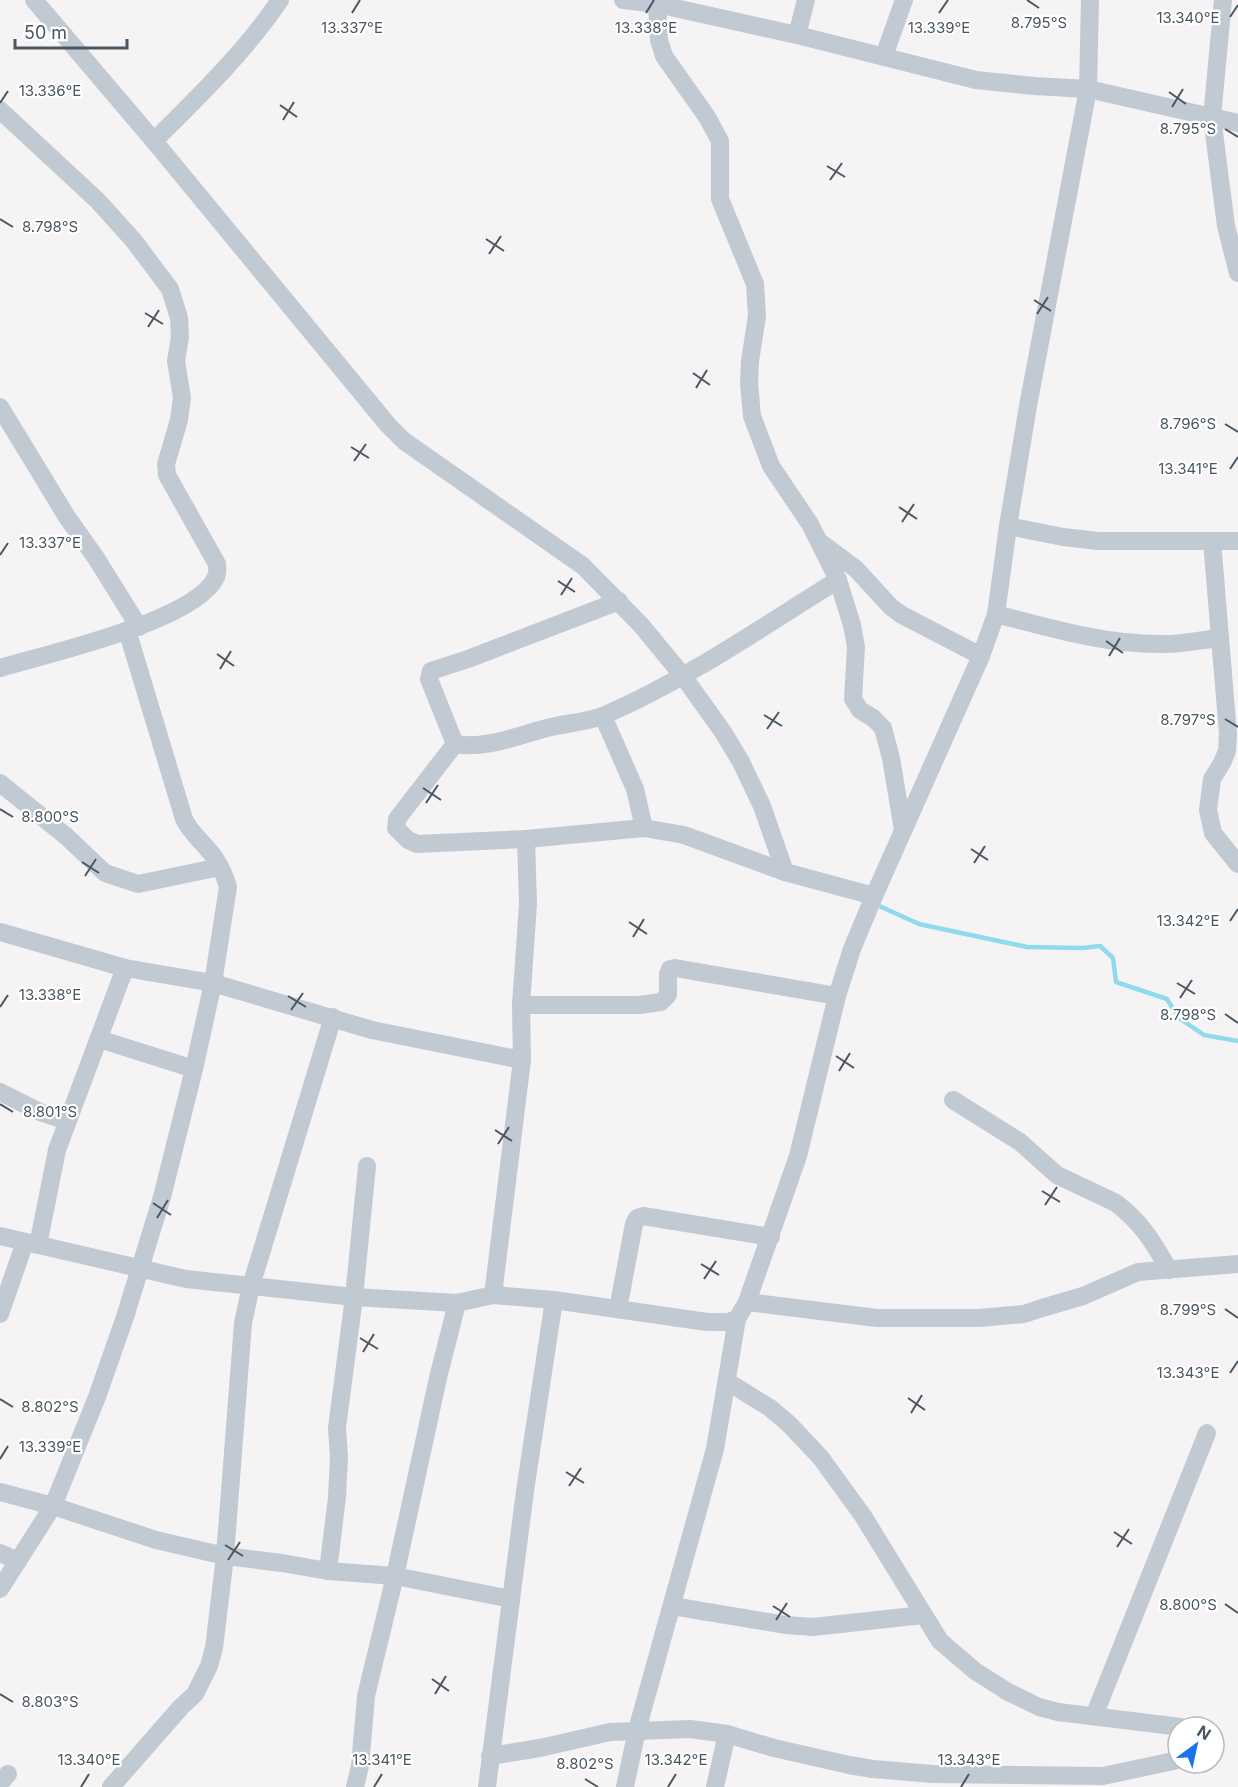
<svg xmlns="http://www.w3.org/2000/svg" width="1238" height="1787" viewBox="0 0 1238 1787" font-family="Inter,sans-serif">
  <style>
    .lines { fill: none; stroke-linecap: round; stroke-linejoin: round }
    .stream { stroke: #90daee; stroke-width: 4.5 }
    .minor { stroke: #c1cad2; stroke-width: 18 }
    .ticks { fill: none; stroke: #4a5661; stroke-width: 2 }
    .ticks-label { font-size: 15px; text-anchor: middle; fill: #4a5661; stroke: #fff; stroke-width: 4.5; stroke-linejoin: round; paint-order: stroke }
  </style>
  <rect width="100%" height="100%" fill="#f5f3f3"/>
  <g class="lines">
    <path class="stream" d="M877,905l42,19 108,23 56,1 17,-2 13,12 3,24 51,17 12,19 25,17 34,6"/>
    <g class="minor">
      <path d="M34,0l120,141 234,284 16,16 179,125 58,59 42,51 40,56 18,30 21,44 23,66"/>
      <path d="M623,0l34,4 140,31 179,45 58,6 54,3 150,34"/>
      <path d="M1223,0l-11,117 14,109 12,47"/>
      <path d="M657,4l2,36 5,16 43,61 13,24v58l35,85 2,32 -7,45 -1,22 3,33 19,50 39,58 28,56 14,45 4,22 -3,52 7,11 13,8 10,10 8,30 12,72"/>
      <path d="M797,35l9,-35"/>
      <path d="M884,56l20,-56"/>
      <path d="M0,110l98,91 36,40 36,48 9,29 1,19 -4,24 6,37 -3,22 -13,44 1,11 50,89c0,4 1,9 -1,13 -20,44 -169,77 -216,91"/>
      <path d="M154,141c44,-44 91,-89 126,-141"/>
      <path d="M0,407l67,110 29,41 43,69"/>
      <path d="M1008,526l55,11 35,4h140"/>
      <path d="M1212,541l16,193 -1,17 -5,12 -10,16 -4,31 5,23 25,31"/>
      <path d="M821,543l35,26 35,38 11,8 79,41"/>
      <path d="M996,614c54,14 108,30 164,30 19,1 40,-4 60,-6"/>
      <path d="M603,716l32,73 9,39"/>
      <path d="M455,744l-58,75 -1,9 12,12 9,4 109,-5 118,-11 40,7 101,37 89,24"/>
      <path d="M455,744c30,5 59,-7 88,-15 20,-6 43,-6 62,-14 83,-36 157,-88 233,-135"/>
      <path d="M455,744l-26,-65 2,-8 37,-12 151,-58"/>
      <path d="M0,783l67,54 38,36 33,11 82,-17"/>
      <path d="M0,932l125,36 88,15 159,47 150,30"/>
      <path d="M521,1005h118l22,-3 7,-7v-21l2,-5 5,-1 162,28"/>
      <path d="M99,1039l95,30"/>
      <path d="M0,1092l40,20 27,9"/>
      <path d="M953,1100l67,42 37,33 59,28c26,20 37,39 53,67"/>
      <path d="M0,1236l186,43 168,18 103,6 36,-8 61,5 153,22h20l10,-3 10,-17 51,-146 39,-160 15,-47 22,-53 107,-240 15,-42 12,-88 20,-120 60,-317 2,-89"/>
      <path d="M38,1245l19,-95 68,-182"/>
      <path d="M493,1295l29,-235 -1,-55 7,-101 -2,-65"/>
      <path d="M747,1302l130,16h102l45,-4 18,-6 41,-12 55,-24 100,-8"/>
      <path d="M618,1309l16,-85 3,-6 6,-2 128,21"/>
      <path d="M0,1314l25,-72"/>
      <path d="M728,1382l42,26 19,16 32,34 42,58 77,125 35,30 33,21 31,15 19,5 123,15"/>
      <path d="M0,1492l53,14 103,34 69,16 57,7 46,8 67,5 116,23"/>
      <path d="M0,1553l18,8"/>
      <path d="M328,1571l9,-74 2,-40 -2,-29 17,-131 13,-131"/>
      <path d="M0,1589l53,-83 44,-109 28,-80 37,-120 32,-128 19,-86 15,-96c-3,-11 -8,-21 -14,-30 -10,-14 -23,-23 -30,-38l-57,-189"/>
      <path d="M672,1606l114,19 27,2 110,-12"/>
      <path d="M1094,1716l113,-283"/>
      <path d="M490,1756l50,-8 70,-16 80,-3 37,5 47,14 75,17 24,4 60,5 170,2 75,-16"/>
      <path d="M0,1783l8,-9"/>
      <path d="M111,1787l70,-80 14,-13 14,-28 5,-18 11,-92 18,-233 8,-37 82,-269"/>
      <path d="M355,1787l5,-21 6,-70 29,-120 43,-198 19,-75"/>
      <path d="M487,1787l38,-296 29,-191"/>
      <path d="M625,1787l12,-57 78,-281 22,-130"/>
      <path d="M715,1787l12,-53"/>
    </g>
  </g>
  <path class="ticks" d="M1027,0l12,8M352,13l8,-13M646,13l8,-13M939,13l9,-13M1230,17l8,-12M1169,92l17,12M0,103l8,-12M280,105l17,12M1172,107l11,-18M283,120l11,-18M1225,129l13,8M827,166l18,11M830,180l12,-17M0,219l13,8M486,239l18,12M489,254l12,-18M1034,300l17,11M145,313l18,11M1037,314l11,-17M148,327l11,-17M693,373l17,12M696,388l11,-18M1225,424l13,8M351,447l18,11M354,461l12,-17M1230,469l8,-12M899,507l18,12M902,522l12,-18M0,555l8,-12M558,581l17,11M561,595l11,-17M1106,641l17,12M217,654l17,12M1109,656l11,-18M220,669l11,-18M764,715l18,11M1225,719l13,8M767,729l12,-17M423,788l18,12M426,803l12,-18M0,809l13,8M971,849l17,11M82,862l17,11M974,863l11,-17M85,876l11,-17M1230,921l8,-12M629,922l18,12M633,937l11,-18M1177,983l18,11M288,996l18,11M1180,998l12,-18M0,1007l8,-12M291,1010l12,-17M1225,1014l13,9M836,1056l18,12M839,1071l11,-18M0,1104l13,8M495,1130l17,11M498,1144l11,-17M1042,1191l18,11M153,1203l18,12M1045,1205l12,-18M157,1218l11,-18M701,1264l18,11M704,1279l12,-18M1225,1309l13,9M360,1338l18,11M363,1352l11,-18M1230,1373l8,-12M908,1398l17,12M0,1399l13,8M911,1413l11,-18M0,1459l8,-13M566,1472l18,11M569,1486l12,-18M1114,1532l18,12M225,1545l18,11M1117,1547l12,-18M228,1560l12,-18M1225,1604l13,9M773,1606l17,11M776,1620l11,-17M432,1679l17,12M0,1694l13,8M435,1694l11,-18M585,1779l13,8M81,1787l8,-13M374,1787l8,-13M668,1787l8,-13M961,1787l8,-13"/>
  <g class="ticks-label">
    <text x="1188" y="23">13.340°E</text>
    <text x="1039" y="28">8.795°S</text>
    <text x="352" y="33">13.337°E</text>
    <text x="646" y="33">13.338°E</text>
    <text x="939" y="33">13.339°E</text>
    <text x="50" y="96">13.336°E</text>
    <text x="1188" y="134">8.795°S</text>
    <text x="50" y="232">8.798°S</text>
    <text x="1188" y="429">8.796°S</text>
    <text x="1188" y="474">13.341°E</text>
    <text x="50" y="548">13.337°E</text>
    <text x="1188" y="725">8.797°S</text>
    <text x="50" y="822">8.800°S</text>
    <text x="1188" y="926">13.342°E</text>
    <text x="50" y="1000">13.338°E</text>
    <text x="1188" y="1020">8.798°S</text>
    <text x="50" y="1117">8.801°S</text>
    <text x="1188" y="1315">8.799°S</text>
    <text x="1188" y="1378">13.343°E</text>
    <text x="50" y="1412">8.802°S</text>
    <text x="50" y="1452">13.339°E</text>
    <text x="1188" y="1610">8.800°S</text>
    <text x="50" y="1707">8.803°S</text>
    <text x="89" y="1765">13.340°E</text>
    <text x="382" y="1765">13.341°E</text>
    <text x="676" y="1765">13.342°E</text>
    <text x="969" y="1765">13.343°E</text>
    <text x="585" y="1769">8.802°S</text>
  </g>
  <g transform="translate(1196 1745) rotate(33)"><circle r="28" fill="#ffffff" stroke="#b7bbc0" stroke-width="1.5"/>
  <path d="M0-4.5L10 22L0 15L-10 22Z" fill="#1a73e8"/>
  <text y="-9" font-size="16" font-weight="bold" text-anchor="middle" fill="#4a5661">N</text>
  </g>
  <path d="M15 39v9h112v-9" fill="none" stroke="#4a5661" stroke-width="3"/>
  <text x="24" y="39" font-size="18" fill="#4a5661" stroke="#ffffff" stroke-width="4.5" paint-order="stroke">50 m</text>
</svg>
